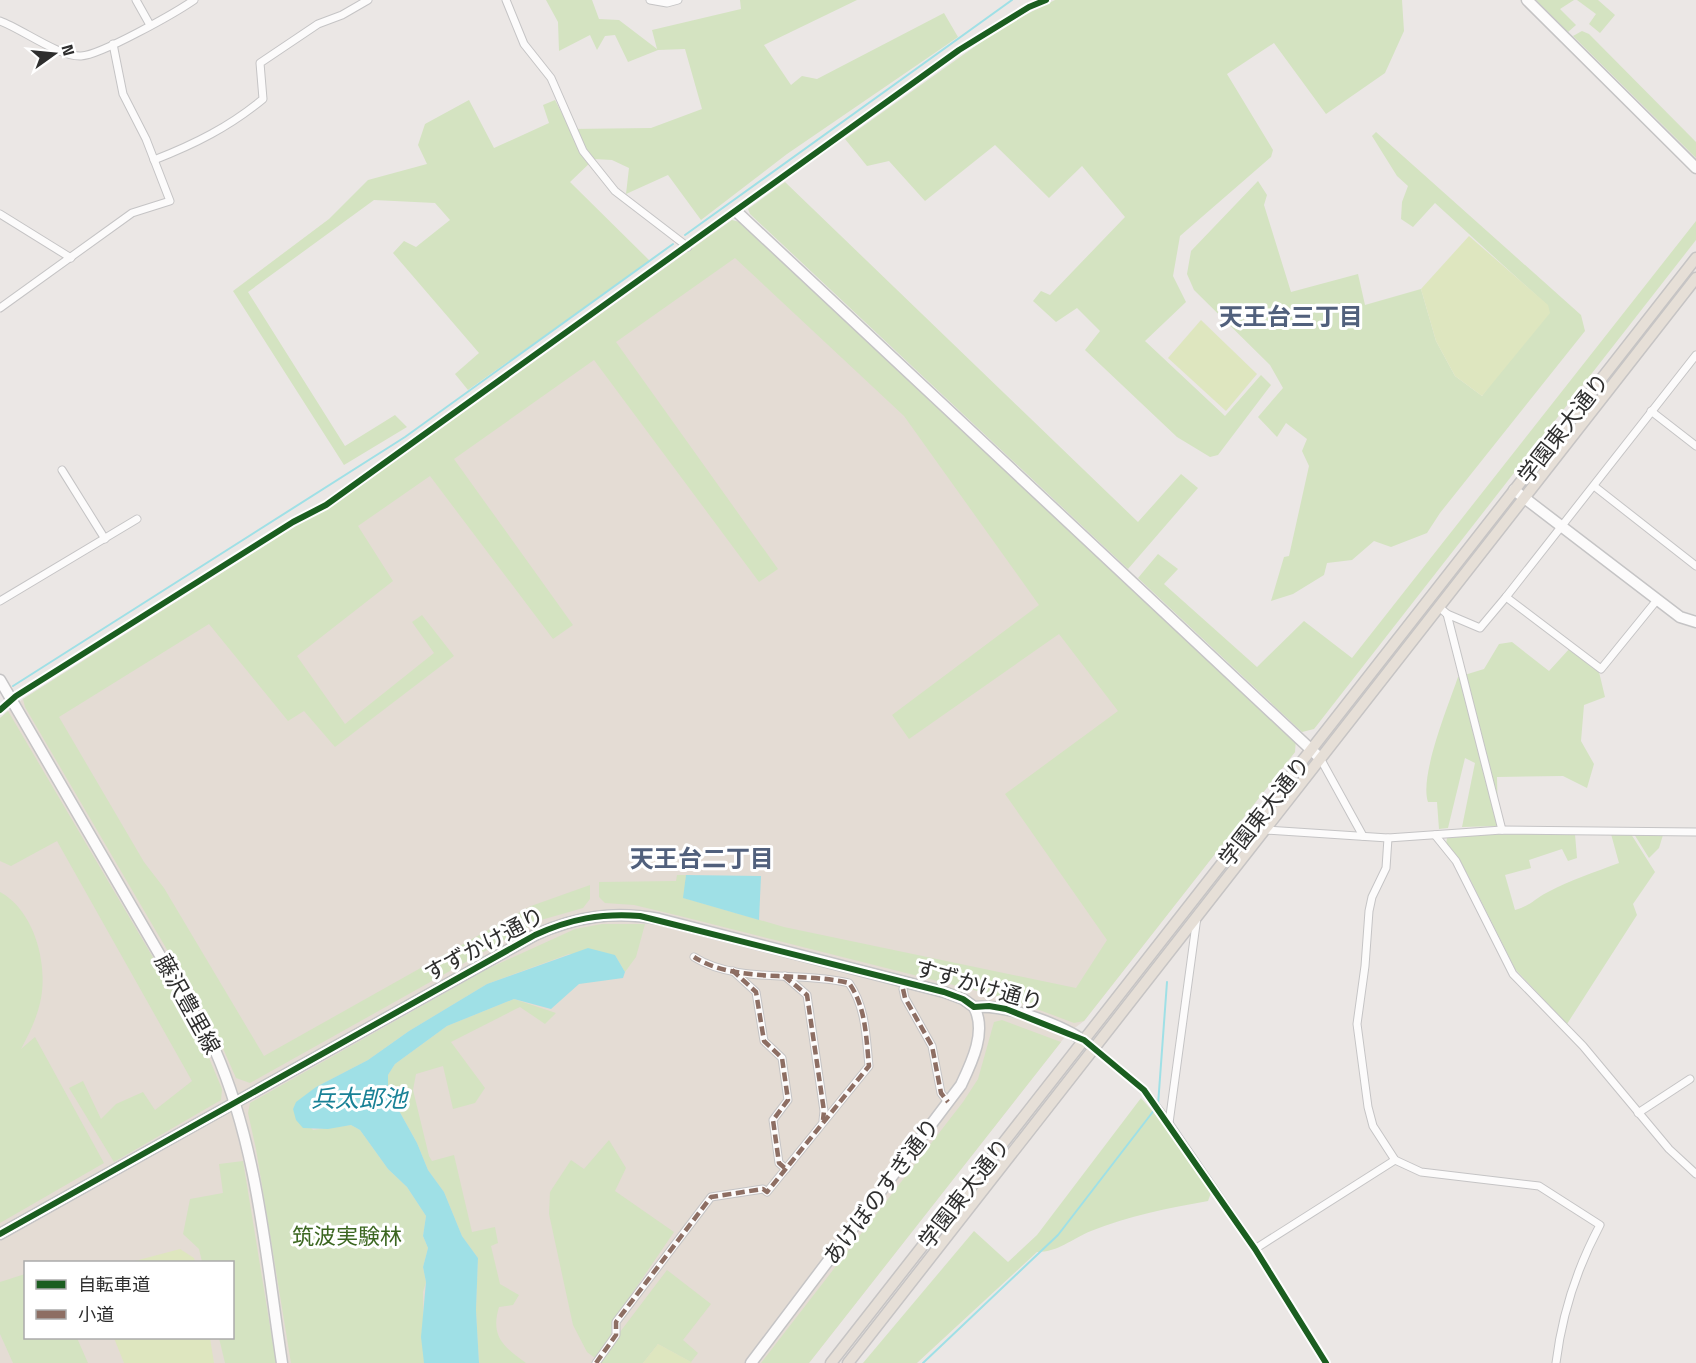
<svg xmlns="http://www.w3.org/2000/svg" width="1696" height="1363" viewBox="0 0 1696 1363" font-family="'Titillium Web','Noto Sans JP',sans-serif">
  <style>
    .education { fill: #e4dcd4; fill-rule: evenodd }
    .green { fill: #d4e3c1 }
    .pitch { fill: #dee6bf }
    .water { fill: #9fe0e6 }
    .lines { fill: none; stroke-linecap: round; stroke-linejoin: round }
    .stream { stroke: #9fe0e6; stroke-width: 2 }
    .street-casing { stroke: #c5c4c5; stroke-width: 9 }
    .secondary-casing { stroke: #c5c4c5; stroke-width: 13 }
    .primary-casing { stroke: #c6c4c4; stroke-width: 13 }
    .street { stroke: #fcfbfb; stroke-width: 7 }
    .secondary { stroke: #fcfbfb; stroke-width: 10 }
    .primary { stroke: #e6dfd7; stroke-width: 10 }
    .quiet { stroke: #8d6e63; stroke-width: 4.5; stroke-dasharray: 9 4.5; stroke-linecap: butt }
    .cycleway-casing { stroke: #fff; stroke-width: 10 }
    .cycleway { stroke: #1b5e20; stroke-width: 6 }
    .labels { text-anchor: middle; dominant-baseline: central; stroke-width: 6; stroke-linejoin: round; paint-order: stroke }
    .street-label { font-size: 22px; fill: #2e2e2e; stroke: #fff }
    .park-label { font-size: 22px; fill: #3c6721; stroke: #fff }
    .neighbourhood-label { font-size: 24px; font-weight: bold; fill: #51607c; stroke: #fff }
    .water-label { font-size: 24px; font-style: italic; fill: #198196; stroke: #fff }
  </style>
  <rect width="100%" height="100%" fill="#ebe7e5"/>
  <path class="education" d="M732,220l563,532 -211,269 -16,12 -259,330h-809v-645l23,-19 273,-173 37,-20zM26,1262h206v76h-206z"/>
  <g class="green">
    <path d="M546,0h46l7,19 20,1 38,29 -5,-19 89,-21 -1,-9h117l-93,45 27,40 11,-9 15,3 127,-66 14,24 -171,117 -86,66 -33,-45 -42,19 3,-26 -17,-8 -18,-1 -24,23 80,79 -182,129 -13,-16 24,-21 -86,-100 11,-12 12,6 34,-27 -15,-17 -61,-3 -126,92 97,154 50,-31 12,12 -63,38 -111,-174 96,-72 39,-39 59,-16 -9,-19 7,-21 44,-24 25,48 55,-25 -6,-18 12,-5 15,29 81,-1 51,-19 -17,-60 -27,1 -30,12 -13,-27 -10,1 -8,14 -7,-15 -31,16 -1,-29z"/>
    <path d="M1055,0h347l2,31 -19,42 -59,41 -52,-71 -47,31 46,76 -2,7 -91,79 -7,40 13,26 -41,39 80,75 36,-41 10,10 -53,70 -8,2 -33,-20 -92,-87 15,-19 -23,-23 -21,14 -23,-21 8,-10 9,4 75,-78 -43,-51 -33,32 -54,-53 -70,56 -36,-40 -22,5 -22,-27 160,-114z"/>
    <path d="M1536,0h38l-14,9 16,16 -8,7z"/>
    <path d="M1577,0h21l17,15 -15,18 -11,-9 7,-10z"/>
    <path d="M1582,31l7,3 107,108v16l-123,-122z"/>
    <path d="M1376,132l205,183 4,16 -145,182 -13,20 -36,14 -17,-6 -22,19 -25,3 -3,12 -31,19 -22,7 13,-44 5,-1 20,-90 -7,-15 5,-12 -21,-16 -9,14 -19,-20 25,-29 -13,-23 -76,-75 -7,-16 4,-23 67,-70 9,14 -3,10 27,87 67,-18 7,31 56,-16 15,52 19,35 27,20 66,-90 -113,-103 -22,24 -12,-8 1,-17 6,-16 -11,-10 -25,-40z"/>
    <path d="M785,182l353,340 43,-48 17,14 -70,81 -378,-355 -2,-5z"/>
    <path d="M732,220l12,3 552,516 -1,13 -211,269 -10,2 -61,-23 -333,-84 -46,-11 -29,-2 -6,-6v-15l77,-1 1,-6h9l-2,23 100,29 292,61 31,-48 -102,-146 113,-83 -59,-77 -150,105 -17,-24 147,-110 -135,-189 -169,-158 -119,84 162,227 -19,13 -165,-222 -140,99 119,166 -20,14 -123,-163 -72,50 35,55 -96,75 48,68 89,-71 -22,-31 10,-7 32,41 -119,91 -31,-36 -16,10 -79,-97 -150,93 85,145 20,26 100,168 267,-150 59,-21v14l-7,9 -42,12 -291,163 -14,-5 -18,-41 -193,-330 -2,-8 273,-173 37,-20z"/>
    <path d="M1696,221v19l-382,489 -12,3 -164,-154 20,-24 20,15 -14,15 93,83 47,-46 48,37z"/>
    <path d="M1512,642l37,29 22,-24 28,25 6,25 -21,8 -3,36 13,23 -7,24 -24,-12 -66,1 1,49 -36,1 13,-64 -10,-5 -17,70 -9,1 -2,-27h-9c-9,-26 21,-98 30,-125l26,-8 15,-25z"/>
    <path d="M8,711l193,328 21,50 -1,11 -107,62 -45,-74 14,-7 18,38 15,-15 27,-12 12,18 37,-29 -135,-240 -46,25 -11,-5v-143z"/>
    <path d="M1505,833l70,1 2,24 -9,3 -6,-12 -33,11 2,8 -26,7 10,35c17,-5 19,-11 33,-18 22,-12 47,-20 71,-29l-8,-29h20l24,38 -22,32 4,11 -70,109 -52,-55 -47,-94 -11,-19 -11,-12 1,-6z"/>
    <path d="M1634,834l29,1 -4,13 -10,10z"/>
    <path d="M0,892c35,19 49,74 40,111 -4,17 -11,31 -19,46l14,-12 69,126 -104,60z"/>
    <path d="M602,924h43l-9,33 -11,15 -10,-17 -46,-1 -82,30 -78,47 -41,29 -52,27 -20,16 -3,6 20,21 38,-5 9,5 28,39 19,18 19,29 -3,20 5,12 -5,19 3,15 -3,10 1,71h-133l-35,-214 -8,-36 2,-10 237,-134 88,-40z"/>
    <path d="M514,999l42,14 -11,11 -25,-17 -69,35 34,46 -10,15 -22,6 -10,-43 -27,8 -3,16 16,66 3,5 22,-6 18,77 23,-5 3,16 -7,3 9,38 19,11 -6,10 -14,2c-9,30 5,40 27,56h-47l-3,-53 2,-52 -16,-22 -18,-44 -16,-22 -11,-27 -20,-36 -9,-18v-14l7,-11 52,-38z"/>
    <path d="M1002,1020l59,22 -252,321h-48l202,-261 15,-23 16,-57z"/>
    <path d="M1141,1098l28,32 42,63 -3,8c-39,7 -80,15 -117,30 -20,8 -32,21 -54,21l-120,111h-54l111,-132 34,31 29,-27z"/>
    <path d="M609,1140l17,28 -11,23 59,41 -62,91 -1,12 -16,23 -8,-6 -14,-27 -24,-111 1,-22 21,-32 13,9z"/>
    <path d="M243,1161l33,202h-51l-6,-25h13v-76h-30l-3,-13 -16,-15 7,-35 33,-6 -4,-29z"/>
    <path d="M667,1270l44,34 -28,36 15,13 -7,9 -33,-18 -15,19h-43l-2,-2z"/>
    <path d="M25,1274l1,64h51l11,25h-75l-13,-29v-52z"/>
  </g>
  <g class="pitch">
    <path d="M1469,236l79,69 2,8 -68,83 -27,-20 -19,-35 -15,-52z"/>
    <path d="M1201,320l56,54 -31,37 -58,-53z"/>
    <path d="M180,1249l14,9 1,4h-64z"/>
    <path d="M114,1338h96l4,25h-90z"/>
    <path d="M658,1344l33,18 1,1h-49z"/>
  </g>
  <g class="water">
    <path d="M686,875l75,1 -2,44 -76,-22z"/>
    <path d="M588,948l27,7 10,17 -2,6 -44,6 -28,25 -37,-10 -67,27 -52,38 -7,11v14l9,18 20,36 11,27 16,22 18,44 16,22 -2,52 3,53h-55l-3,-26 5,-55 -3,-15 5,-19 -5,-12 3,-20 -19,-29 -19,-18 -28,-39 -9,-5 -23,4 -25,-1 -7,-8 -3,-11 3,-7 20,-15 52,-27 41,-29 78,-47z"/>
  </g>
  <g class="lines">
    <g class="stream">
      <path d="M685,235l327,-235"/>
      <path d="M13,686l392,-249 268,-193"/>
      <path d="M1158,1105l9,-123"/>
      <path d="M923,1363l135,-128 97,-126"/>
    </g>
    <defs>
      <g id="street">
        <path d="M136,0l14,25"/>
        <path d="M506,0l18,44 27,34 32,73 32,40 73,56"/>
        <path d="M650,0l17,3 11,-3"/>
        <path d="M0,21c22,8 59,36 81,35 20,-1 94,-43 113,-56"/>
        <path d="M154,160c41,-16 75,-33 109,-61l-3,-36 58,-39 24,-9 26,-15"/>
        <path d="M0,214l71,44"/>
        <path d="M0,308l132,-95 38,-12 -24,-62 -23,-45 -10,-50"/>
        <path d="M1651,411l45,35"/>
        <path d="M62,470l43,69"/>
        <path d="M1594,486l102,80"/>
        <path d="M1657,600l-56,69 -95,-72 190,-242"/>
        <path d="M0,601l137,-82"/>
        <path d="M1439,607l8,7 55,216"/>
        <path d="M1447,614l33,14 26,-31"/>
        <path d="M0,710l16,-14 277,-174 33,-17 633,-455 70,-43 17,-7"/>
        <path d="M1320,758l43,78"/>
        <path d="M1266,830l122,8 114,-8 194,2"/>
        <path d="M1435,835l21,26 57,113 70,72 86,103 27,25"/>
        <path d="M1388,838l-2,30 -14,29 -3,14 -4,55 -8,58 11,83 5,19 22,34 26,12 118,14 61,39c-23,43 -38,89 -44,138"/>
        <path d="M733,971l23,21 8,49 18,17 6,42 -15,20 6,43 7,6"/>
        <path d="M785,976l22,19 17,116 -1,9"/>
        <path d="M903,989l2,9 27,48 9,47 7,9"/>
        <path d="M1094,1048l50,42 25,33 86,126 71,114"/>
        <path d="M1638,1113l52,-34"/>
        <path d="M1169,1123l28,-206"/>
        <path d="M1255,1249l140,-89"/>
        <path d="M596,1363l20,-28v-13l95,-125 52,-8 4,3 102,-126c-3,-29 -3,-59 -20,-83 -47,-12 -113,1 -155,-26"/>
      </g>
      <g id="secondary">
        <path d="M1527,0l169,168"/>
        <path d="M737,212l583,546"/>
        <path d="M1514,490l166,127 16,5"/>
        <path d="M0,680l215,370c43,98 51,208 67,313"/>
        <path d="M0,1234l535,-299c42,-19 79,-24 124,-16l285,73 19,7 11,8c35,-3 93,19 120,41"/>
        <path d="M751,1363l210,-278c11,-23 26,-54 13,-78"/>
      </g>
      <g id="primary">
        <path d="M831,1363l865,-1105"/>
        <path d="M848,1363l848,-1085"/>
      </g>
    </defs>
    <use href="#street" class="street-casing"/>
    <use href="#secondary" class="secondary-casing"/>
    <use href="#primary" class="primary-casing"/>
    <use href="#street" class="street"/>
    <use href="#secondary" class="secondary"/>
    <use href="#primary" class="primary"/>
    <g class="quiet">
      <path d="M732,970l24,22 8,49 18,17 6,42 -15,20 6,43 7,6"/>
      <path d="M784,976l23,19 17,116 -1,9"/>
      <path d="M903,989l2,9 27,48 9,47 7,9"/>
      <path d="M596,1363l20,-28v-13l95,-125 52,-8 4,3 102,-126c-3,-29 -3,-59 -20,-83 -47,-12 -113,1 -155,-26"/>
    </g>
    <defs>
      <g id="cycleway">
        <path d="M0,710l16,-14 277,-174 33,-17 633,-455 70,-43 17,-7"/>
        <path d="M0,1234l535,-299c35,-16 66,-22 105,-19l304,76 19,7 11,8 15,-1 17,3 78,31 60,50 111,159 71,114"/>
      </g>
    </defs>
    <use href="#cycleway" class="cycleway-casing"/>
    <use href="#cycleway" class="cycleway"/>
  </g>
  <g class="labels">
    <g class="street-label">
      <text transform="translate(1563 428) rotate(-52)">学園東大通り</text>
      <text transform="translate(1264 811) rotate(-52)">学園東大通り</text>
      <text transform="translate(484 944) rotate(-28)">すずかけ通り</text>
      <text transform="translate(979 985) rotate(16)">すずかけ通り</text>
      <text transform="translate(188 1004) rotate(61)">藤沢豊里線</text>
      <text transform="translate(881 1191) rotate(-53)">あけぼのすぎ通り</text>
      <text transform="translate(964 1193) rotate(-52)">学園東大通り</text>
    </g>
    <g class="park-label">
      <text x="347" y="1236">筑波実験林</text>
    </g>
    <g class="neighbourhood-label">
      <text x="1291" y="316">天王台三丁目</text>
      <text x="702" y="858">天王台二丁目</text>
    </g>
    <g class="water-label">
      <text x="359" y="1098">兵太郎池</text>
    </g>
  </g>
  <rect x="24" y="1261" width="210" height="78" fill="#ffffff" stroke="#ababab" stroke-width="1.5"/>
  <rect x="36" y="1280" width="30" height="9" fill="#1b5e20" stroke="#ababab" stroke-width="1.5"/>
  <text x="78" y="1291" font-size="18" fill="#2e2e2e">自転車道</text>
  <rect x="36" y="1310" width="30" height="9" fill="#8d6e63" stroke="#ababab" stroke-width="1.5"/>
  <text x="78" y="1321" font-size="18" fill="#2e2e2e">小道</text>
  <g transform="translate(54 54) rotate(75)" stroke="#ffffff" stroke-width="4.5" paint-order="stroke">
  <path d="M0-4.5L10 22L0 15L-10 22Z" fill="#2e2e2e"/>
  <text y="-9" font-size="16" font-weight="bold" text-anchor="middle" fill="#2e2e2e">N</text>
  </g>
</svg>
